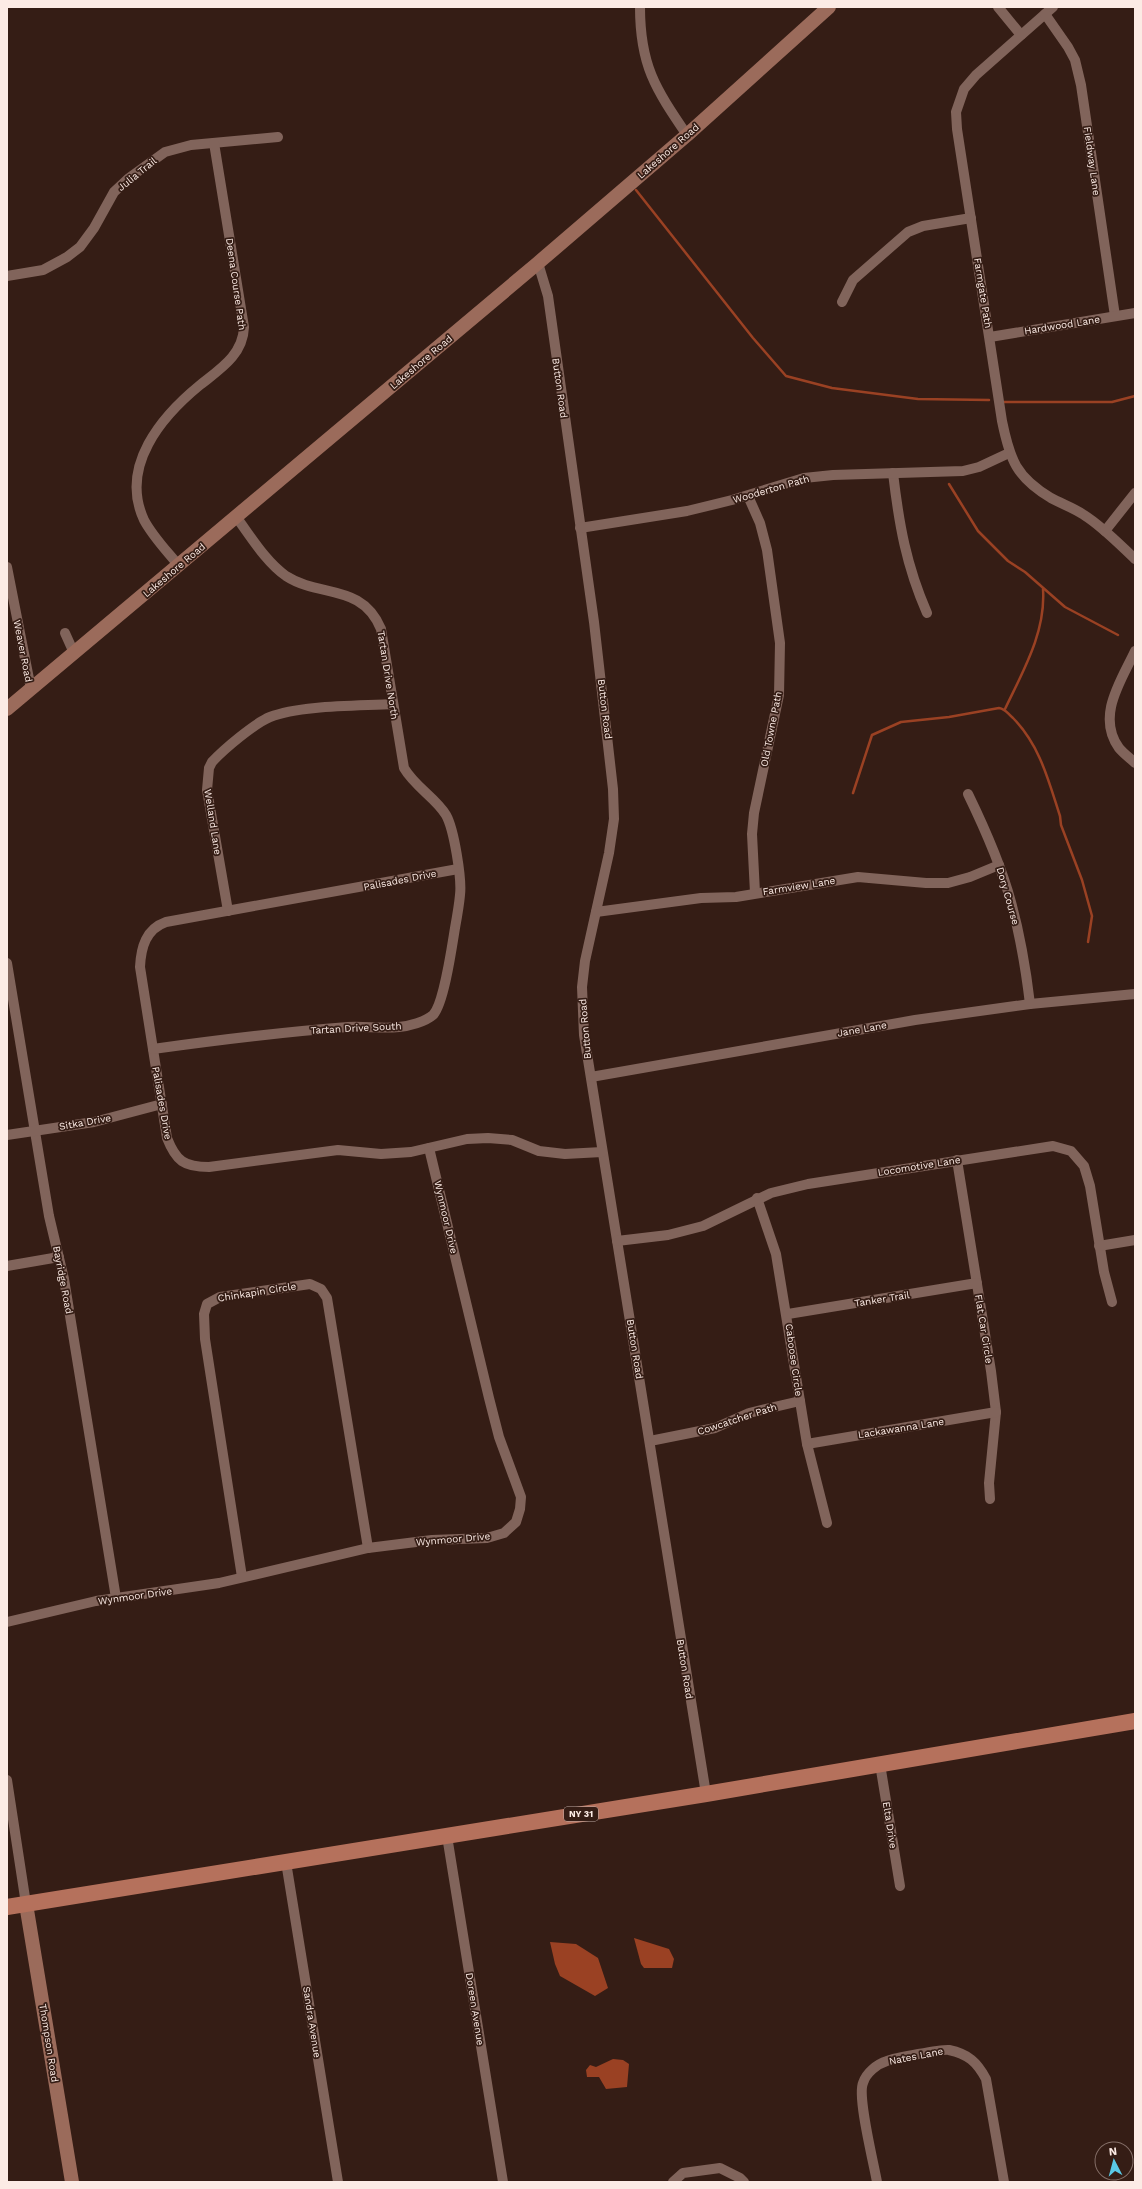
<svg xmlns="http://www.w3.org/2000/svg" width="1142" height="2189" viewBox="0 0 1142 2189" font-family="'Work Sans',sans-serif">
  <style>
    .water { fill: #9a4123 }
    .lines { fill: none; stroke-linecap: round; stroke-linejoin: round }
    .stream { stroke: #9a4123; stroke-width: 2.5 }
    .street { stroke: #81645b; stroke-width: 10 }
    .secondary { stroke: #9b6b5b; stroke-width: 14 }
    .primary { stroke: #b5715c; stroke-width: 16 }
    .labels { text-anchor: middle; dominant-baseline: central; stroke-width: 3.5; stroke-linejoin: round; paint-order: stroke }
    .shield { fill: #351d15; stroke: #c0ada7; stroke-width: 1 }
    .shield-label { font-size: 9px; font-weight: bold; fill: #fcebe5 }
    .street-label { font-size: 10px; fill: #fcebe5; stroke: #351d15 }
  </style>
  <rect width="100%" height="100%" fill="#351d15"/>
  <g class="water">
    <path d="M634,1938l35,11 5,10 -2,9h-28l-3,-4z"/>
    <path d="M550,1942l26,2 22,14 10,30 -13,8 -35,-20 -5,-12z"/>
    <path d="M613,2059l10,1 6,4 -2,23 -21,2 -7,-12h-12l-1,-7 4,-5 6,2z"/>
  </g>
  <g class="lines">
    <g class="stream">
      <path d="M636,190l117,148 33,38 46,12 86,11 71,1"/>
      <path d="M1004,402h108l23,-6"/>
      <path d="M949,484l29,47 30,30 17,11 40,35 53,28"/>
      <path d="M1005,709c18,-38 41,-77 38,-120"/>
      <path d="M853,793l19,-58 29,-13 48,-5 50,-9c7,1 8,5 14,10 27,28 35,61 47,98l1,9 21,55 10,36 -4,26"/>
    </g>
    <g class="street">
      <path d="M640,7c0,58 15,81 47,128"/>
      <path d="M998,7l23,28"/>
      <path d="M1053,7l-77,68 -12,14 -8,23 1,17 45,292c8,39 14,56 49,77 11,6 23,10 33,17 19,12 35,29 51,44"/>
      <path d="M1045,14l23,33 7,13 6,25 34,231"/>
      <path d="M538,263l10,33 46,326 19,167 1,30 -5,34 -24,108 -3,26 2,48 122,759"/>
      <path d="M7,276l36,-6 24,-13 13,-10 14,-19 20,-36 15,-14 36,-26 26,-7 87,-8"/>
      <path d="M842,302l11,-22 55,-48 15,-6 48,-8"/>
      <path d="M990,337l145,-24"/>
      <path d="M893,473c6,51 13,92 34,140"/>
      <path d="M748,496l12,27 7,27 13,93 -1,52 -25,118 -2,21 3,59"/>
      <path d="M580,528l107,-17 45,-11 72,-22 29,-3 130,-4 16,-4 30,-14"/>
      <path d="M1105,531l30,-38"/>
      <path d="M179,566c-12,-15 -26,-29 -35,-46 -25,-54 18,-104 56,-135 20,-16 43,-30 44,-58l-30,-184"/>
      <path d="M7,567l24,122"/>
      <path d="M65,633l9,20"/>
      <path d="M1135,651c-14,30 -39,65 -16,97 5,6 11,10 16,15"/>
      <path d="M968,794c17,35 33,71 43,108 9,33 15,68 19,102"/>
      <path d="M458,869l-292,53c-20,7 -25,25 -26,45l27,171c9,23 17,29 42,29l129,-17 43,4 30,-2 56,-13 21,-1 24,2 27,11 26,3 37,-2"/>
      <path d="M228,911l-21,-121 2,-22 3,-6c12,-13 43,-39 58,-45 30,-12 89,-11 123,-13"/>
      <path d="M596,912l105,-14 35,-1 122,-20 68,6h22l22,-6 29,-12"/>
      <path d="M7,963l42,253 15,63 52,319"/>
      <path d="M153,1049c65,-9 129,-17 195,-22 17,-1 34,2 51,0 10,-1 26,-5 34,-12 11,-11 19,-69 22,-87 2,-11 4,-22 5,-33 2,-16 -6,-66 -14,-80 -10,-17 -31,-28 -42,-47l-23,-139c-19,-46 -61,-31 -95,-53 -20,-14 -35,-39 -49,-58"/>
      <path d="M591,1077l324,-57 115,-16 105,-10"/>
      <path d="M7,1135l87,-13 68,-18"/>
      <path d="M957,1160l34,211 5,41 -7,71 1,16"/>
      <path d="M757,1198l19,56 31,190 20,79"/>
      <path d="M617,1241l51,-6 35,-9 68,-33 37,-9 245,-38 18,5 13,15 6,20 14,86 8,30"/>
      <path d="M1099,1246l36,-6"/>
      <path d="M7,1266l52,-9"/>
      <path d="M788,1314l189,-31"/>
      <path d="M650,1441l65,-13 34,-15 51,-12"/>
      <path d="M807,1444l189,-32"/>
      <path d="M242,1577l-37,-238 -1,-25 3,-10 13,-7 90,-13 11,5 6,9 41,250"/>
      <path d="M7,1622l89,-21 123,-18 149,-35 64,-8 55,-2 17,-5 12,-11 4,-13 1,-12 -22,-60 -10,-39 -60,-250"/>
      <path d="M880,1764l20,122"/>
      <path d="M7,1780l19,124"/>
      <path d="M447,1836l56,346"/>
      <path d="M286,1862l52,320"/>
      <path d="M673,2182l10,-9 37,-5 20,10 4,4"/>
      <path d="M877,2182c-3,-18 -20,-85 -14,-99 3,-10 14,-19 24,-22 7,-3 56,-12 62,-11 19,4 28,12 37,29l18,103"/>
    </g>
    <g class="secondary">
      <path d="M7,709l531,-446 149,-128 142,-128"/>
      <path d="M26,1904l46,278"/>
    </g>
    <path class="primary" d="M7,1907l699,-113 429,-73"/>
  </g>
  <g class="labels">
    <rect class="shield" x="564" y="1807" width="34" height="14" rx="3"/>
    <g class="shield-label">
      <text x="581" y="1814">NY 31</text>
    </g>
    <g class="street-label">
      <text transform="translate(668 151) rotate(-41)">Lakeshore Road</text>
      <text transform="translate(1092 161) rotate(82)">Fieldway Lane</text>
      <text transform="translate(137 174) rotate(-39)">Julia Trail</text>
      <text transform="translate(236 284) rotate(82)">Deena Course Path</text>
      <text transform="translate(983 293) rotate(81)">Farmgate Path</text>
      <text transform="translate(1062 325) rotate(-9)">Hardwood Lane</text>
      <text transform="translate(421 362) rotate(-40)">Lakeshore Road</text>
      <text transform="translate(560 388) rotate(82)">Button Road</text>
      <text transform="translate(771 489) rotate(-16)">Wooderton Path</text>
      <text transform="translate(174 570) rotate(-40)">Lakeshore Road</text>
      <text transform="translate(23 651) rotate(79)">Weaver Road</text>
      <text transform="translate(388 675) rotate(81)">Tartan Drive North</text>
      <text transform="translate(605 709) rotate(83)">Button Road</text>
      <text transform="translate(771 729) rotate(-79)">Old Towne Path</text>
      <text transform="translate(213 822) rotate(81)">Welland Lane</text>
      <text transform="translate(400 880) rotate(-11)">Palisades Drive</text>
      <text transform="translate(799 886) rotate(-9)">Farmview Lane</text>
      <text transform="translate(1008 896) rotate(74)">Dory Course</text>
      <text transform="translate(356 1028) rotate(-3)">Tartan Drive South</text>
      <text transform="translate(585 1029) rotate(-95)">Button Road</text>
      <text transform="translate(862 1029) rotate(-10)">Jane Lane</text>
      <text transform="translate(162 1103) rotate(80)">Palisades Drive</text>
      <text transform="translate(85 1122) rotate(-10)">Sitka Drive</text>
      <text transform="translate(919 1166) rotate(-9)">Locomotive Lane</text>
      <text transform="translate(446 1217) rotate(77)">Wynmoor Drive</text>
      <text transform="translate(63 1280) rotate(79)">Bayridge Road</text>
      <text transform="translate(257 1292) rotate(-9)">Chinkapin Circle</text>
      <text transform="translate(882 1299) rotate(-9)">Tanker Trail</text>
      <text transform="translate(984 1329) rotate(81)">Flat Car Circle</text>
      <text transform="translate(635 1349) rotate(81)">Button Road</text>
      <text transform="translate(794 1360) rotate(82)">Caboose Circle</text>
      <text transform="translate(737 1419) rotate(-18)">Cowcatcher Path</text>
      <text transform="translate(901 1428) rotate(-9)">Lackawanna Lane</text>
      <text transform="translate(453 1539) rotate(-5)">Wynmoor Drive</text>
      <text transform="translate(135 1596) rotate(-8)">Wynmoor Drive</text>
      <text transform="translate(685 1669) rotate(81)">Button Road</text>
      <text transform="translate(890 1825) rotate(81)">Elta Drive</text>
      <text transform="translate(475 2009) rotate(81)">Doreen Avenue</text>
      <text transform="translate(312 2022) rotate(81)">Sandra Avenue</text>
      <text transform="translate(49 2043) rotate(81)">Thompson Road</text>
      <text transform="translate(916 2056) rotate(-11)">Nates Lane</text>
    </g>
  </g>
  <rect width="1142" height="2189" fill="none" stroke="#fcebe5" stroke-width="16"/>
  <g transform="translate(1114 2161) rotate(354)"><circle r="19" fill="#351d15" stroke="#856f68"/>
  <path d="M0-3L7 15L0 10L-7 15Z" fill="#5ac8e6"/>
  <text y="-6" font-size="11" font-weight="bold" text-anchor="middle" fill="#fcebe5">N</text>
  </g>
</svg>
